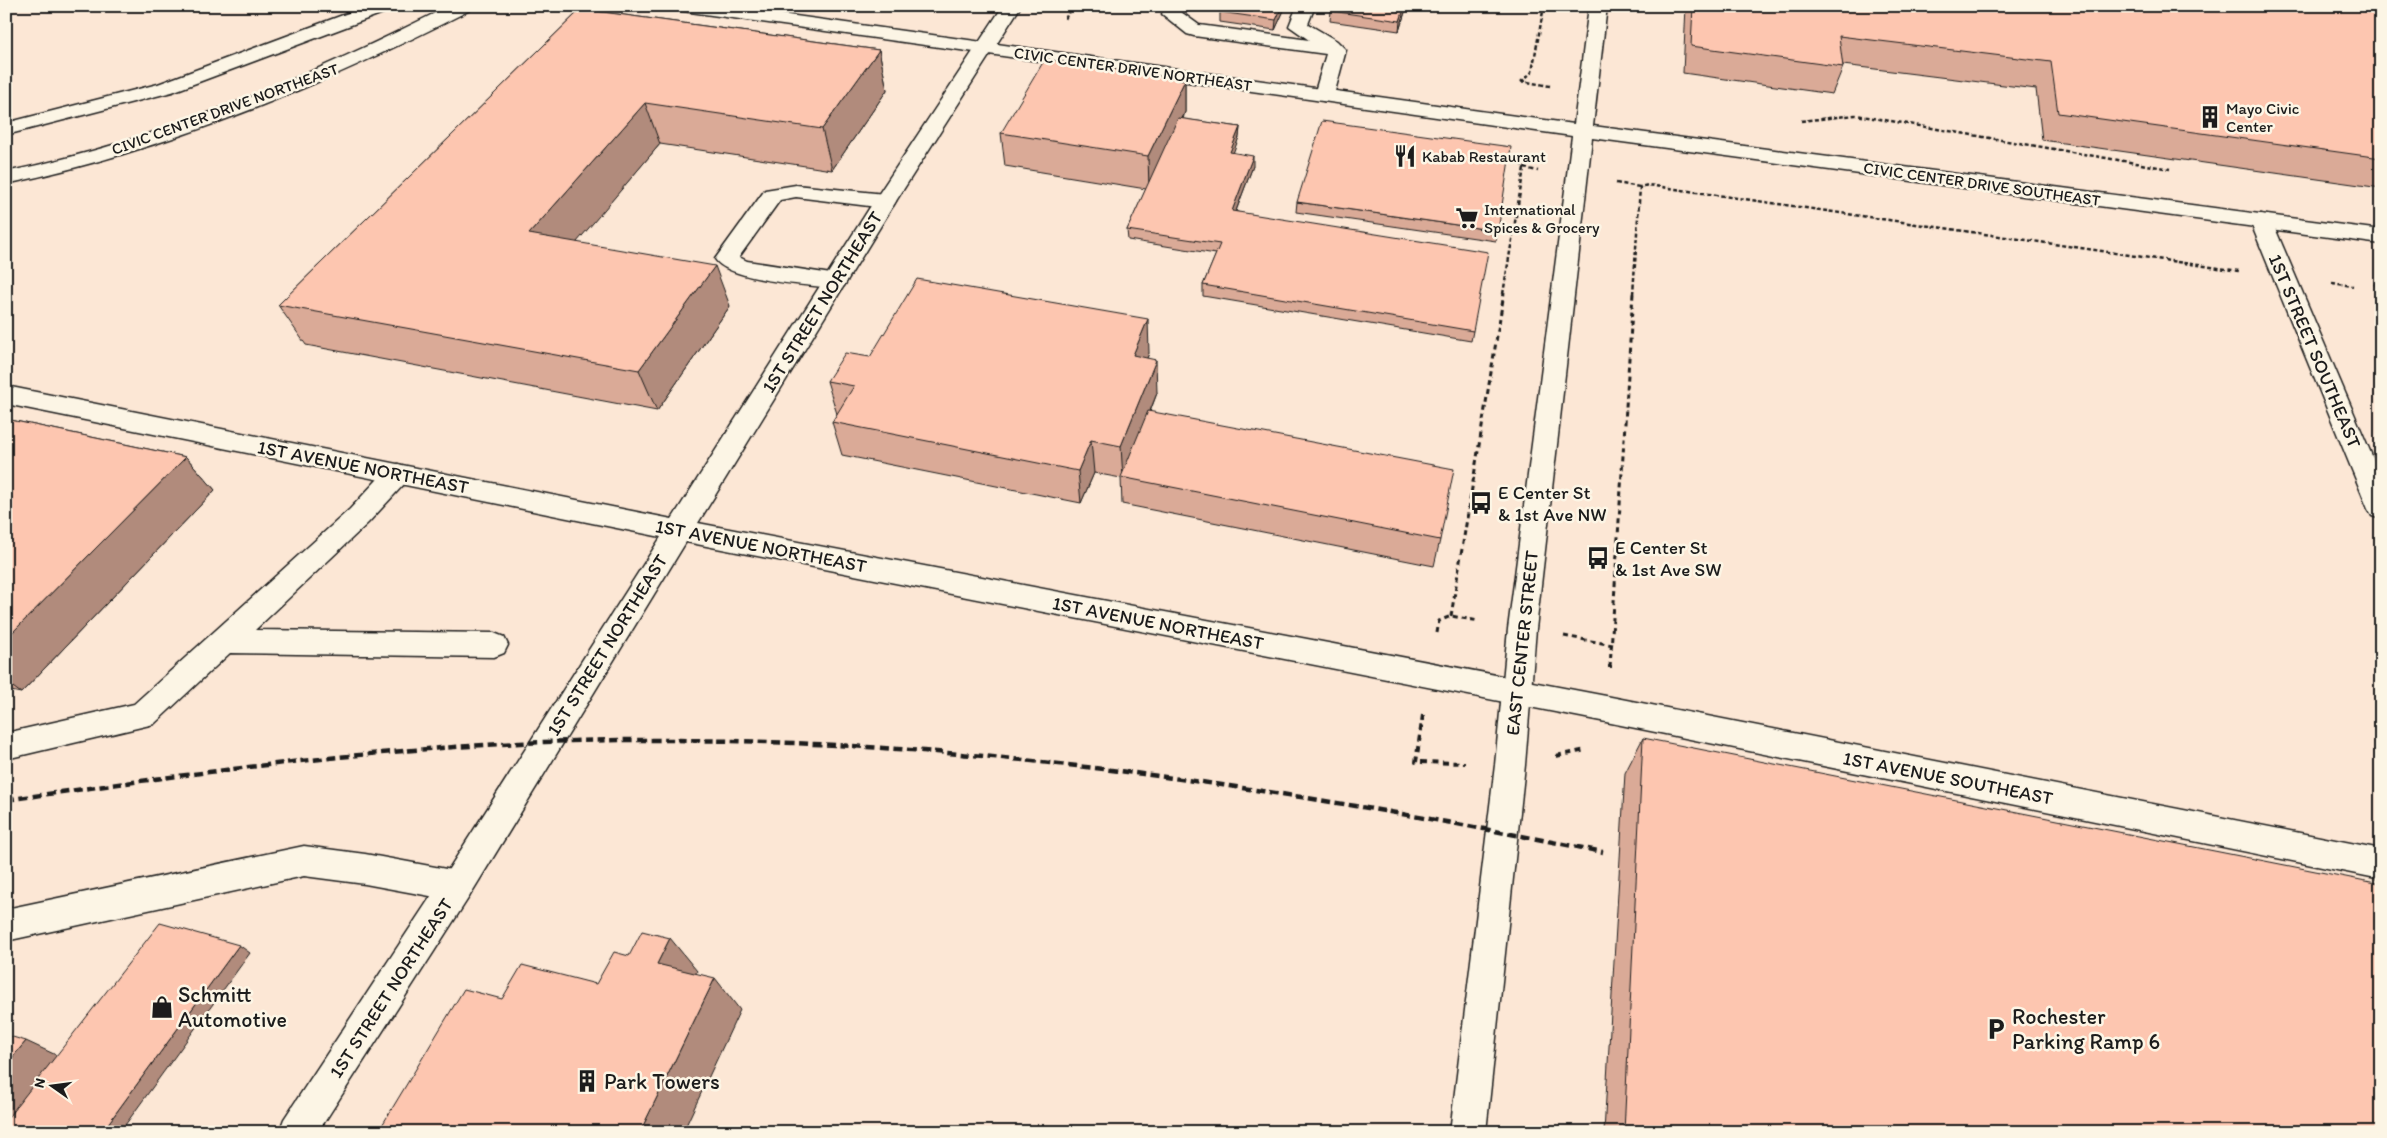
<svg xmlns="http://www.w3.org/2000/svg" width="2387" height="1138" viewBox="0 0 2387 1138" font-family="Itim,sans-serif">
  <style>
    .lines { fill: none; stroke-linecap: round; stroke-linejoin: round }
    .lane-casing { stroke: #1c1c1c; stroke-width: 3 }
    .street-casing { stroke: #1c1c1c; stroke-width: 3 }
    .secondary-casing { stroke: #1c1c1c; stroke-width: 3 }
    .path-far2 { stroke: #1c1c1c; stroke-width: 2.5; stroke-dasharray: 4 2.5; stroke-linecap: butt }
    .path-far1 { stroke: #1c1c1c; stroke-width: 3; stroke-dasharray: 5 4; stroke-linecap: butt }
    .path { stroke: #1c1c1c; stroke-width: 4; stroke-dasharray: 6 4.5; stroke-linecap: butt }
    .lane { fill: #fcf5e5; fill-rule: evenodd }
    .street { fill: #fcf5e5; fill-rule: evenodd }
    .secondary { fill: #fcf5e5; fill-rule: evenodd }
    .rail { stroke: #1c1c1c; stroke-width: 4.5; stroke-dasharray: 9 4.5; stroke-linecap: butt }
    .wall { fill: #daaa97; stroke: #1c1c1c }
    .shaded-wall { fill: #b18b7b; stroke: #1c1c1c }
    .building { fill: #fdc6b0; stroke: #1c1c1c }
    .labels { text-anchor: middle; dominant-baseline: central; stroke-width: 5; stroke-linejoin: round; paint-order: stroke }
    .far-street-label { font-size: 16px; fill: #1c1c1c; stroke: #fcf5e5 }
    .far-poi-label { font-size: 16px; fill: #1c1c1c; stroke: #fcf5e5; text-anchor: start }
    .street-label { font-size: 19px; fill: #1c1c1c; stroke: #fcf5e5 }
    .poi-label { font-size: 19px; fill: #1c1c1c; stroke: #fcf5e5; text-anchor: start }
    .near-poi-label { font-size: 22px; fill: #1c1c1c; stroke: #fcf5e5; text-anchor: start }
  </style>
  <rect width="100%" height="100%" fill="#fce7d5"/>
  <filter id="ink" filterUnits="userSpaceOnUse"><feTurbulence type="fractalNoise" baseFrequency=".02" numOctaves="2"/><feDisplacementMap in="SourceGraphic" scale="10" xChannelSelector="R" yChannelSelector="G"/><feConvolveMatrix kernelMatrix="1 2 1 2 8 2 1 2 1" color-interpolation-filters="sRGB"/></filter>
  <g filter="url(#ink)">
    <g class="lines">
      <defs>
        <g id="lane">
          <path d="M1165,6h18l-2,6 18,13 110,15 -20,-14 8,-20h18l-7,18 29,17 9,9 -12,45 -3,4 -7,2 -7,-2 -3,-4 12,-41 -132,-18 -7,-2 -25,-20z"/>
          <path d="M796,185l89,9 8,2 3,5 -3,5 -8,2 -89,-11 -16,3 -41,57 8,4 97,15 3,5 -3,5 -8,2c-27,-3 -107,-7 -121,-29l50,-69z"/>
          <path d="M398,464l9,3 4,7 -4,7 -39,42 -113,107 239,3 10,4 4,8 -4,8 -10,4 -264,-4 -76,71 -148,35v-26l128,-29 216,-195 39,-42z"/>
          <path d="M304,846l61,8 92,17 12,4 4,11 -4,11 -12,4 -92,-17 -61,-8 -298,65v-32z"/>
        </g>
        <g id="street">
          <path d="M1003,6h18l-125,195 -198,322 908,173 775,153v30l-775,-157 -920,-180 -217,355 -151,235h-39l5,-13 161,-244 216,-338 -655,-133v-18l666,133 202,-318z"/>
          <path d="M2261,214l8,2 3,5 109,256v42l-9,-3 -4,-7 -118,-288 3,-5z"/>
        </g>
        <g id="secondary">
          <path d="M367,6h27l-3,4 -219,82 -166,43v-12l152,-39z"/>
          <path d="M449,6h24l-3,4c-147,75 -301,140 -464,174v-12c155,-32 303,-95 443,-166z"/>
          <path d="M674,6h50l850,118 15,-118h18l-14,120 788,104v14l-789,-106 -56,491 -11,136 -39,367h-36l45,-367 13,-136 64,-493 -889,-125 -6,-1z"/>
        </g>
      </defs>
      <use href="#lane" class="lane-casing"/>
      <use href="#street" class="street-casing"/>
      <use href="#secondary" class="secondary-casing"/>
      <g class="path-far2">
        <path d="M1065,19l7,-13"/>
        <path d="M1521,81l29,5"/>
        <path d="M1521,82l11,-10 12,-66"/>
        <path d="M1801,121l55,-6 314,54"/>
        <path d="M1524,168l14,3"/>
        <path d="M1616,183l24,4"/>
        <path d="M2332,283l21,3"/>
        <path d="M1503,294l21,-126 -5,-9"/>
        <path d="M1633,294l7,-107 8,-2 591,86"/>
      </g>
      <g class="path-far1">
        <path d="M1451,616l53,-323"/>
        <path d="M1437,633l2,-12 12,-5 28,5"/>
        <path d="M1564,636l49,9"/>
        <path d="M1610,667l23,-374"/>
      </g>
      <g class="path">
        <path d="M1610,668v-3"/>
        <path d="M1423,715l-7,47 49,1"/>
        <path d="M1556,756l30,-6"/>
      </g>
      <use href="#lane" class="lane"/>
      <use href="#street" class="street"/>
      <use href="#secondary" class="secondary"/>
      <path class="rail" d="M6,800c208,-30 417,-59 627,-60 328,-2 650,48 970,112"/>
    </g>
    <g class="wall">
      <path d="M1286,6l-11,24 -55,-8v-10z"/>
      <path d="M1333,6h74l-8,25 -69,-10 1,-10z"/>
      <path d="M1686,6h695v182l-339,-48 -6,-51 -193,-24v2l-11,27 -149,-21z"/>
      <path d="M581,9l298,41 8,40 -55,80 -172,-26 -84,98 154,64 -73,105 -351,-66 -28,-40z"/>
      <path d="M1185,80v32l-2,7 57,8 -1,10 -6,15 20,14 -17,45 237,120 -2,10 -268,-45v-11l13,-31 -88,-14 -1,-10 19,-41 -141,-23 -4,-33z"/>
      <path d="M1297,202l201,29 -2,10 -200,-29z"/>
      <path d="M2381,277v22l-7,-15z"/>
      <path d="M1149,353l-2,5 10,35 -7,19 290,128 -6,26 -312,-62 -1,-26 -27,-5 -13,30 -239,-48 -10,-33 5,-8 -10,-33 43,-24z"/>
      <path d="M6,419l180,38 29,33 -194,203 -15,-3z"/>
      <path d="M1643,738l738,394h-777l21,-359z"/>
    </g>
    <g class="shaded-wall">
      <path d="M1282,6h4l-11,24 1,-10z"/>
      <path d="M1405,6h2l-8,25 1,-10z"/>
      <path d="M879,50l8,40 -55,80 -10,-41z"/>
      <path d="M1185,80v32l-36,77 -1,-33z"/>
      <path d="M645,103l15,41 -111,131 -20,-41z"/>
      <path d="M1240,127l-1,10 -9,25v-10z"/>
      <path d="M1253,156v10l-21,55v-10z"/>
      <path d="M715,266l15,40 -73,105 -18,-41z"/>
      <path d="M1148,319l1,34 -14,35 -2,-33z"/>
      <path d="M1156,360l1,33 -34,86 -2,-33z"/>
      <path d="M1091,440l3,33 -13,30 -3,-32z"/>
      <path d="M186,457l29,33 -194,203 -15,-11v-43z"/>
      <path d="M670,938l27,33 -12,25 -28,-32z"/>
      <path d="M239,945l11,8 -130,179h-18z"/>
      <path d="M715,978l25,32 -57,122h-43z"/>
      <path d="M26,1041l45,21 -65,70v-67z"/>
    </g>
    <g class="building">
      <path d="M1223,6h59l-6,14 -56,-8z"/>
      <path d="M1333,6h72l-5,15 -69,-10z"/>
      <path d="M1693,6h688v152l-323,-45 -7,-51 -212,-26 4,31 -152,-21z"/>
      <path d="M581,9l298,41 -57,79 -177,-26 -116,131 186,32 -76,104 -361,-65z"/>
      <path d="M1045,59l140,21 -37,76 -147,-23z"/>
      <path d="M1178,118l62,9 -10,25 23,4 -21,55 256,41 -15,79 -270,-46 17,-41 -93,-14z"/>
      <path d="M1322,121l189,26 -13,84 -201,-29z"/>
      <path d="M917,279l231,40 -15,36 23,5 -35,86 -30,-6 -13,31 -246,-49 22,-36 -27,-5 18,-28 25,4z"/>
      <path d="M1148,411l306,58 -14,71 -319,-63z"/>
      <path d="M6,419l180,38 -180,182z"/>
      <path d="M1643,738l738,146v248h-757z"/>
      <path d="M160,923l79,22 -137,187h-96v-12z"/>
      <path d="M642,931l28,7 -13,26 58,14 -75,154h-262l86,-143 38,10 20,-34 74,19 18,-32 15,4z"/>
      <path d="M6,1035l20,6 -20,24z"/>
    </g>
  </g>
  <defs>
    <symbol id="building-bare" viewBox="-9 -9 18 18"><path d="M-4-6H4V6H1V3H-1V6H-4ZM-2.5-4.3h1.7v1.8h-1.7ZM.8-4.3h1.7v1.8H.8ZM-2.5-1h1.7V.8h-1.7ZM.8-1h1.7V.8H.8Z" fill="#1c1c1c" stroke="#fcf5e5" stroke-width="2.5" paint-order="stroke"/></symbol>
    <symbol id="restaurant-bare" viewBox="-9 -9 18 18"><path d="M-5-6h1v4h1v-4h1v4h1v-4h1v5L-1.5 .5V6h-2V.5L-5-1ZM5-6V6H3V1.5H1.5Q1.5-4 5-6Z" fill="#1c1c1c" stroke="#fcf5e5" stroke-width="2.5" paint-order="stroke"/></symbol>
    <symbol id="supermarket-bare" viewBox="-9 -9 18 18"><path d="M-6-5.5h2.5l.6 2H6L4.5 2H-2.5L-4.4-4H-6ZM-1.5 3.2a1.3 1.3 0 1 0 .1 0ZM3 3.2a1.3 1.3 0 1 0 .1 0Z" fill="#1c1c1c" stroke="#fcf5e5" stroke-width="2.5" paint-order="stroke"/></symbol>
    <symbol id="bus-bare" viewBox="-9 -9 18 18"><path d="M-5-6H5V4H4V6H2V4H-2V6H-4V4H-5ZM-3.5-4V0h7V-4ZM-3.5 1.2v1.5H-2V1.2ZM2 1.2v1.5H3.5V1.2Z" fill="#1c1c1c" stroke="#fcf5e5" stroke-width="2.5" paint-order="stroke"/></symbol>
    <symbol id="shop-bare" viewBox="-9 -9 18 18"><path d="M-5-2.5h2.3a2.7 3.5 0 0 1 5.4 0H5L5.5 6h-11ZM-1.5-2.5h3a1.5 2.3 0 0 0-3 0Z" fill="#1c1c1c" stroke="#fcf5e5" stroke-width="2.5" paint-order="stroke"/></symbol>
    <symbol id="parking-bare" viewBox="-9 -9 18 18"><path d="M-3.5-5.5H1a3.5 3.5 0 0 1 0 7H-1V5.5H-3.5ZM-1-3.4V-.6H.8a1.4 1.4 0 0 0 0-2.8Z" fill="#1c1c1c" stroke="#fcf5e5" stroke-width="2.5" paint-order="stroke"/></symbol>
  </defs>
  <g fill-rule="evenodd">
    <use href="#building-bare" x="2194" y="101" width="32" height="32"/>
    <use href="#restaurant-bare" x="1389" y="140" width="32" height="32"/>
    <use href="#supermarket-bare" x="1451" y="202" width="32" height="32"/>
    <use href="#bus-bare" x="1465" y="487" width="32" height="32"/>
    <use href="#bus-bare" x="1582" y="542" width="32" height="32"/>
    <use href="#shop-bare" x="146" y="991" width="32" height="32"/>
    <use href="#parking-bare" x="1980" y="1013" width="32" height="32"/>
    <use href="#building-bare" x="571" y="1065" width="32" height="32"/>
  </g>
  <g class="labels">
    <g class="far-street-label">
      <text transform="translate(1133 69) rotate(8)">CIVIC CENTER DRIVE NORTHEAST</text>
      <text transform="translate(225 109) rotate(-20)">CIVIC CENTER DRIVE NORTHEAST</text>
      <text transform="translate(1982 184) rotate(8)">CIVIC CENTER DRIVE SOUTHEAST</text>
    </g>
    <g class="far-poi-label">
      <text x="2226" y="108">Mayo Civic<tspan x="2226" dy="18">Center</tspan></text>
      <text x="1422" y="156">Kabab Restaurant</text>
      <text x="1484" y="209">International<tspan x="1484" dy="18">Spices &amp; Grocery</tspan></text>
    </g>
    <g class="street-label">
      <text transform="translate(822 302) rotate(-58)">1ST STREET NORTHEAST</text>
      <text transform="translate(2315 351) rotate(67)">1ST STREET SOUTHEAST</text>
      <text transform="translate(363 467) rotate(11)">1ST AVENUE NORTHEAST</text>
      <text transform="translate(761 546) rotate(11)">1ST AVENUE NORTHEAST</text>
      <text transform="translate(1158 623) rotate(11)">1ST AVENUE NORTHEAST</text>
      <text transform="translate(1522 643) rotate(-84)">EAST CENTER STREET</text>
      <text transform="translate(607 645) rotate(-58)">1ST STREET NORTHEAST</text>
      <text transform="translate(1948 778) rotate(11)">1ST AVENUE SOUTHEAST</text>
      <text transform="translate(391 988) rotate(-57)">1ST STREET NORTHEAST</text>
    </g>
    <g class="poi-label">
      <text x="1498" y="492">E Center St<tspan x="1498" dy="22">&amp; 1st Ave NW</tspan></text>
      <text x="1615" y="547">E Center St<tspan x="1615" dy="22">&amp; 1st Ave SW</tspan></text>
    </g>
    <g class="near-poi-label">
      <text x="178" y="994">Schmitt<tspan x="178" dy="25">Automotive</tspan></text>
      <text x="2012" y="1016">Rochester<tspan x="2012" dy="25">Parking Ramp 6</tspan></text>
      <text x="604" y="1081">Park Towers</text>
    </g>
  </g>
  <rect width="2387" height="1138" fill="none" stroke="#fcf5e5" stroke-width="25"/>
  <rect x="12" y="12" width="2362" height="1113" fill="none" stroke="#1c1c1c" stroke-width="2" filter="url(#ink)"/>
  <g transform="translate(52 1086) rotate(284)" stroke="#fcf5e5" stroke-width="4" paint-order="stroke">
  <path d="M0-4L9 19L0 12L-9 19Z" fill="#1c1c1c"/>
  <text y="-8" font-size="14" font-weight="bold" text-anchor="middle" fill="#1c1c1c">N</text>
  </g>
</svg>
